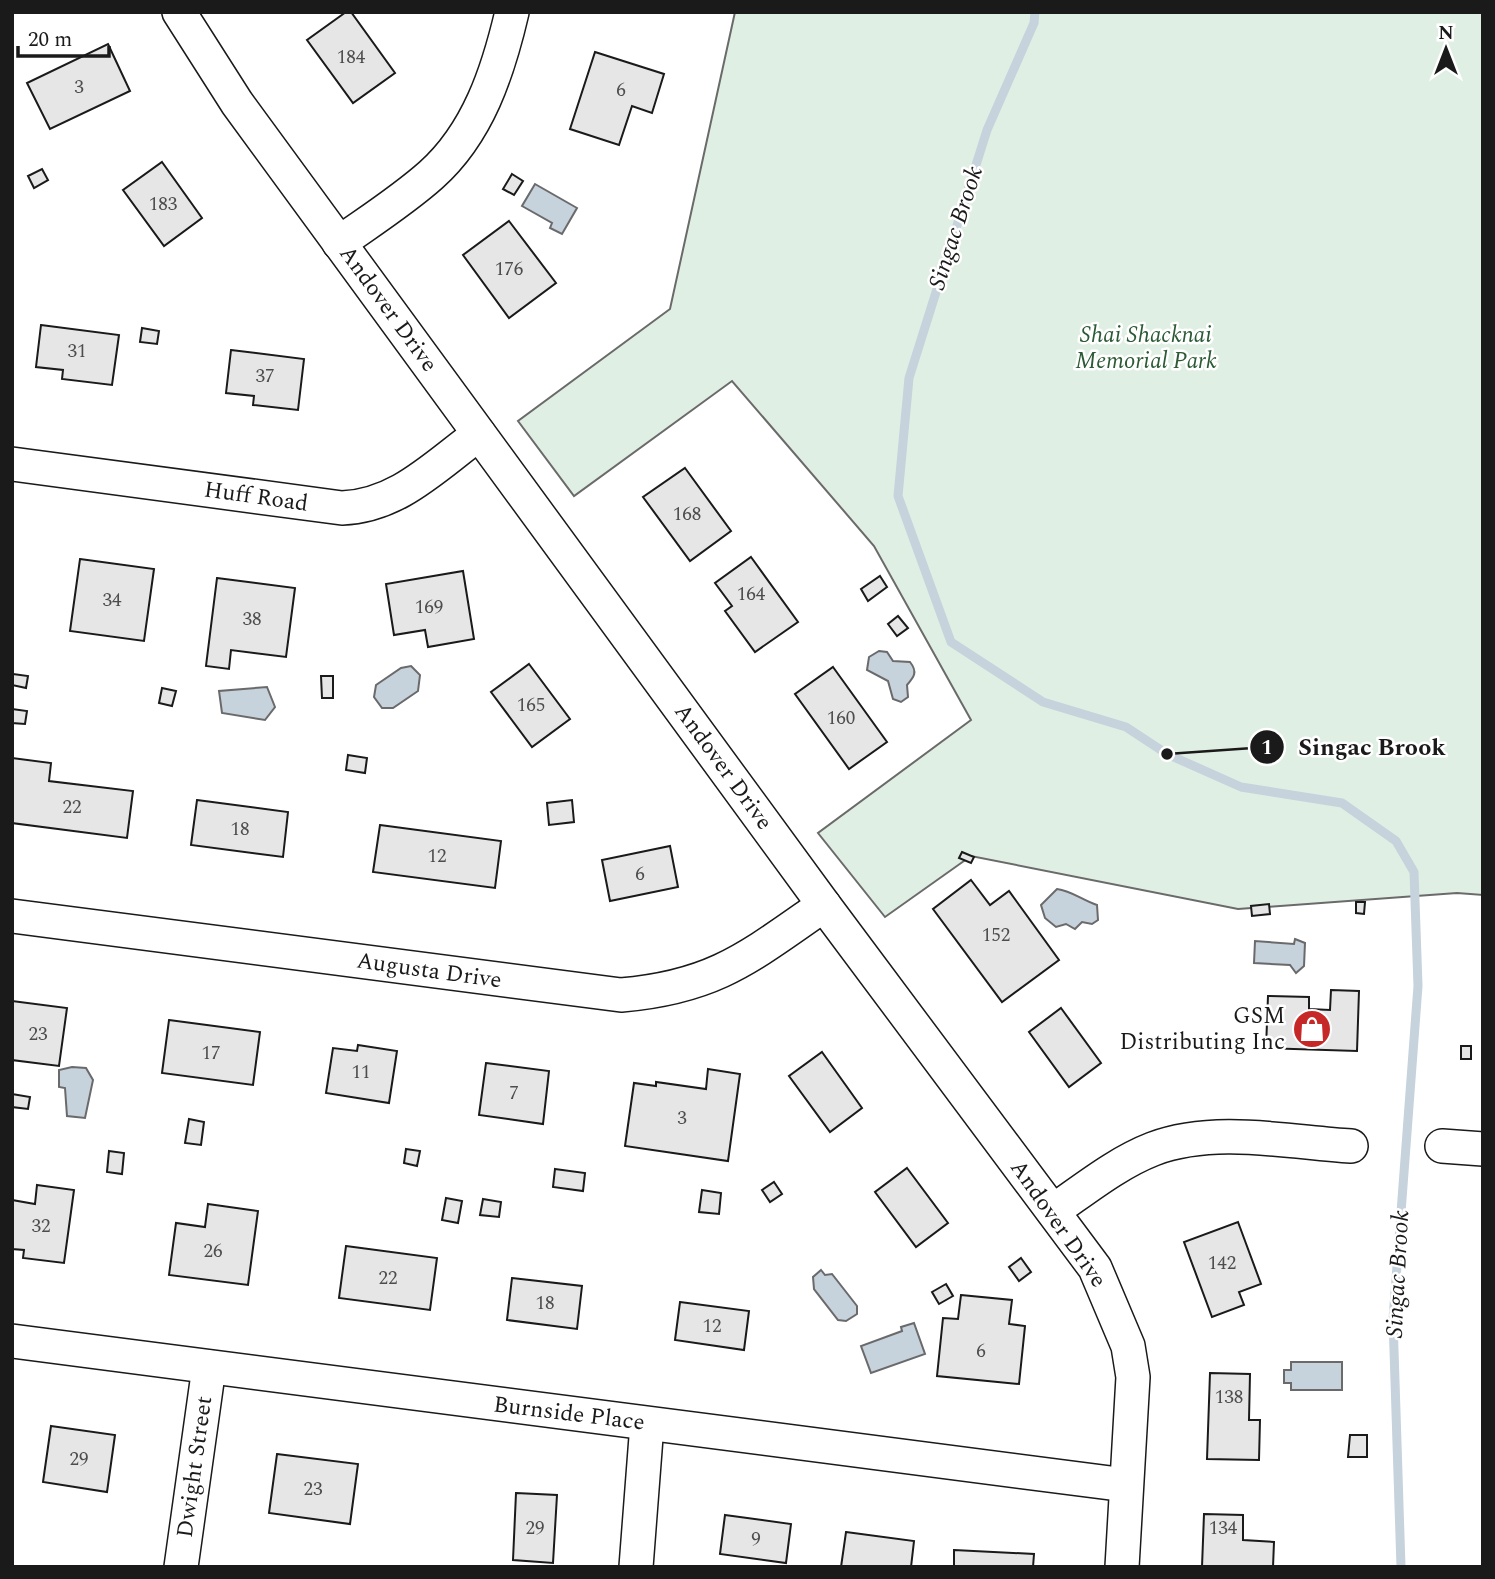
<svg xmlns="http://www.w3.org/2000/svg" width="1495" height="1579" viewBox="0 0 1495 1579" font-family="Spectral,serif">
  <style>
    .green { fill: #e0efe3; stroke: #6a6a6a; stroke-width: 2 }
    .water { fill: #c6d2dc; stroke: #6a6a6a; stroke-width: 2 }
    .lines { fill: none; stroke-linecap: round; stroke-linejoin: round }
    .stream { stroke: #c6d2dc; stroke-width: 9 }
    .building { fill: #e6e6e6; stroke: #1a1a1a; stroke-width: 2 }
    .minor-casing { stroke: #1a1a1a; stroke-width: 36 }
    .minor { stroke: #fff; stroke-width: 33 }
    .labels { text-anchor: middle; dominant-baseline: central; stroke-width: 5; stroke-linejoin: round; paint-order: stroke }
    .number-label { font-size: 19px; fill: #4d4d4d }
    .street-label { font-size: 23px; fill: #1a1a1a; stroke: #fff }
    .park-label { font-size: 23px; font-style: italic; fill: #2b5a34; stroke: #fff }
    .poi-label { font-size: 23px; fill: #1a1a1a; stroke: #fff; text-anchor: end }
    .water-label { font-size: 24px; font-style: italic; fill: #1a1a1a; stroke: #fff }
    .leader { fill: none; stroke: #1a1a1a; stroke-width: 2.5 }
    .callout-dot { fill: #1a1a1a; stroke: #fff; stroke-width: 2.5 }
    .mark-label { font-size: 21px; text-anchor: middle; font-weight: bold; fill: #fff }
    .callout-label { font-size: 24px; text-anchor: middle; font-weight: bold; fill: #1a1a1a; stroke: #fff; stroke-width: 5; stroke-linejoin: round; paint-order: stroke }
  </style>
  <rect width="100%" height="100%" fill="#fff"/>
  <path class="green" d="M735,12h748v883l-26,-2 -219,16 -267,-53 -86,61 -67,-84 153,-113 -97,-174 -142,-165 -158,115 -56,-75 152,-112z"/>
  <g class="water">
    <path d="M535,184l42,24 -15,26 -12,-6 2,-5 -30,-17z"/>
    <path d="M879,651l8,1 6,9 17,1c8,10 4,15 -3,23l1,12 -7,5 -8,-3 -5,-18 -21,-11 2,-13z"/>
    <path d="M411,666l9,9 -2,16 -25,17h-11l-8,-11 2,-12 25,-17z"/>
    <path d="M267,687l8,20 -10,13 -43,-7 -3,-22z"/>
    <path d="M1057,889c15,2 25,11 40,16l1,15 -6,4 -10,-2 -7,7 -9,-5 -10,3 -11,-9 -4,-13z"/>
    <path d="M1295,939l10,4 -1,23 -8,7 -6,-8 -36,-2 1,-22 39,3z"/>
    <path d="M72,1067l14,1 7,12 -8,38 -18,-2 -2,-28 -6,-1v-17z"/>
    <path d="M821,1270l4,5 7,-1 25,32v8l-11,7 -8,-1 -24,-31 -1,-12z"/>
    <path d="M914,1323l11,31 -54,19 -10,-27 41,-15 -1,-4z"/>
    <path d="M1291,1362h51v28h-51v-7h-7v-13h7z"/>
  </g>
  <g class="lines">
    <path class="stream" d="M1035,12l-1,11 -47,107 -78,248 -11,118 53,146 92,60 83,25 41,27 74,33 101,16 54,38 18,31 4,114 -25,333 8,248"/>
  </g>
  <g class="building">
    <path d="M346,12h5l44,61 -42,30 -46,-63z"/>
    <path d="M108,44l22,47 -80,38 -23,-46z"/>
    <path d="M595,52l69,22 -12,39 -20,-7 -13,39 -49,-16z"/>
    <path d="M162,162l40,56 -38,28 -41,-56z"/>
    <path d="M42,169l6,11 -14,8 -6,-12z"/>
    <path d="M512,174l11,7 -9,14 -11,-6z"/>
    <path d="M509,221l47,62 -47,35 -46,-63z"/>
    <path d="M41,325l78,10 -7,50 -50,-6 1,-9 -27,-3z"/>
    <path d="M142,328l17,3 -2,13 -17,-2z"/>
    <path d="M231,350l73,9 -6,51 -45,-5 1,-9 -28,-3z"/>
    <path d="M685,468l46,63 -41,30 -47,-64z"/>
    <path d="M751,557l47,65 -43,30 -30,-41 7,-5 -17,-23z"/>
    <path d="M80,559l74,10 -10,72 -74,-10z"/>
    <path d="M463,571l11,68 -46,8 -3,-17 -31,5 -8,-51z"/>
    <path d="M880,576l7,11 -19,14 -7,-12z"/>
    <path d="M217,578l78,10 -9,69 -55,-7 -2,19 -23,-3z"/>
    <path d="M898,616l10,12 -11,8 -9,-12z"/>
    <path d="M529,664l41,55 -38,28 -41,-55z"/>
    <path d="M833,667l54,75 -38,27 -54,-75z"/>
    <path d="M13,674l15,2 -2,12 -14,-3z"/>
    <path d="M321,676h12v22h-11z"/>
    <path d="M162,688l14,3 -4,15 -13,-3z"/>
    <path d="M12,709l15,2 -2,13 -13,-1z"/>
    <path d="M348,755l19,3 -2,15 -19,-3z"/>
    <path d="M12,758l39,5 -2,18 84,10 -6,47 -115,-15z"/>
    <path d="M197,800l91,12 -5,45 -92,-12z"/>
    <path d="M572,800l2,22 -25,3 -2,-22z"/>
    <path d="M380,825l121,16 -6,47 -122,-16z"/>
    <path d="M670,846l8,41 -68,14 -8,-41z"/>
    <path d="M962,852l12,5 -3,6 -12,-5z"/>
    <path d="M971,880l19,25 19,-14 50,69 -57,42 -69,-93z"/>
    <path d="M1356,902h9l-1,12 -8,-1z"/>
    <path d="M1269,904l1,10 -18,2 -1,-10z"/>
    <path d="M1331,990l28,1 -2,60 -91,-3 2,-52 41,1v12l21,1z"/>
    <path d="M12,1001l55,7 -8,58 -47,-6z"/>
    <path d="M1061,1008l40,55 -32,24 -40,-55z"/>
    <path d="M169,1020l91,12 -7,53 -91,-12z"/>
    <path d="M358,1045l39,6 -8,52 -63,-10 7,-45 24,3z"/>
    <rect x="1461" y="1046" width="10" height="13"/>
    <path d="M822,1052l40,56 -32,24 -41,-56z"/>
    <path d="M486,1063l63,8 -6,53 -64,-9z"/>
    <path d="M708,1069l32,5 -12,87 -103,-15 9,-63 22,3v-4l50,7z"/>
    <path d="M12,1094l18,3 -2,12 -16,-2z"/>
    <path d="M189,1119l15,3 -3,23 -16,-2z"/>
    <path d="M406,1149l14,2 -3,15 -13,-3z"/>
    <path d="M109,1151l15,2 -2,21 -15,-2z"/>
    <path d="M907,1168l41,55 -32,24 -41,-55z"/>
    <path d="M555,1169l30,4 -2,18 -30,-4z"/>
    <path d="M774,1182l8,12 -12,8 -8,-12z"/>
    <path d="M37,1185l37,5 -10,73 -41,-5 1,-8 -12,-1v-49l23,4z"/>
    <path d="M702,1190l19,3 -2,21 -20,-2z"/>
    <path d="M446,1198l16,3 -4,22 -16,-3z"/>
    <path d="M483,1199l18,3 -2,15 -19,-2z"/>
    <path d="M208,1204l50,7 -10,74 -79,-10 7,-52 29,4z"/>
    <path d="M1238,1222l23,62 -22,8 5,13 -32,12 -28,-75z"/>
    <path d="M346,1246l91,12 -7,52 -91,-12z"/>
    <path d="M1021,1258l10,14 -12,9 -10,-14z"/>
    <path d="M512,1278l70,8 -5,43 -70,-9z"/>
    <path d="M946,1284l7,12 -14,8 -7,-12z"/>
    <path d="M961,1295l51,5 -3,24 16,2 -6,58 -82,-8 6,-58 15,1z"/>
    <path d="M680,1302l69,9 -5,39 -69,-10z"/>
    <path d="M1210,1373l40,1 -1,46h11l-1,40 -52,-1z"/>
    <path d="M51,1426l64,9 -8,57 -64,-10z"/>
    <path d="M1350,1435h17v22h-19z"/>
    <path d="M277,1454l81,10 -8,60 -81,-11z"/>
    <path d="M516,1493l41,2 -4,68 -40,-3z"/>
    <path d="M1204,1514l39,1v25l31,2 -1,25h-71z"/>
    <path d="M725,1515l66,9 -5,39 -66,-9z"/>
    <path d="M846,1532l68,9 -3,26h-70z"/>
    <path d="M954,1550l80,4 -1,13h-79z"/>
  </g>
  <g class="lines">
    <defs>
      <g id="minor">
        <path d="M179,12l58,91 587,802 271,363 33,78 5,31 -11,190"/>
        <path d="M339,243c31,-22 64,-43 92,-68 47,-42 67,-103 81,-163"/>
        <path d="M12,464l330,44c56,-2 93,-42 137,-74"/>
        <path d="M12,916l609,79c94,-8 128,-38 203,-90"/>
        <path d="M1442,1146l41,3"/>
        <path d="M1053,1211c32,-22 64,-48 100,-62 61,-23 135,-7 198,-3"/>
        <path d="M12,1341l1114,144"/>
        <path d="M181,1567l28,-200"/>
        <path d="M636,1567l11,-143"/>
      </g>
    </defs>
    <use href="#minor" class="minor-casing"/>
    <use href="#minor" class="minor"/>
  </g>
  <defs>
    <symbol id="shop-disc" viewBox="-11 -11 22 22"><circle r="9.5" fill="#c62828" stroke="#fff"/><path d="M-5-2.5h2.3a2.7 3.5 0 0 1 5.4 0H5L5.5 6h-11ZM-1.5-2.5h3a1.5 2.3 0 0 0-3 0Z" fill="#fff"/></symbol>
  </defs>
  <g fill-rule="evenodd">
    <use href="#shop-disc" x="1290" y="1007" width="44" height="44"/>
  </g>
  <g class="labels">
    <g class="number-label">
      <text x="351" y="57">184</text>
      <text x="79" y="87">3</text>
      <text x="621" y="90">6</text>
      <text x="163" y="204">183</text>
      <text x="509" y="269">176</text>
      <text x="77" y="351">31</text>
      <text x="265" y="376">37</text>
      <text x="687" y="514">168</text>
      <text x="751" y="594">164</text>
      <text x="112" y="600">34</text>
      <text x="429" y="607">169</text>
      <text x="252" y="619">38</text>
      <text x="531" y="705">165</text>
      <text x="841" y="718">160</text>
      <text x="72" y="807">22</text>
      <text x="240" y="829">18</text>
      <text x="437" y="856">12</text>
      <text x="640" y="874">6</text>
      <text x="996" y="935">152</text>
      <text x="38" y="1034">23</text>
      <text x="211" y="1053">17</text>
      <text x="361" y="1072">11</text>
      <text x="514" y="1093">7</text>
      <text x="682" y="1118">3</text>
      <text x="41" y="1226">32</text>
      <text x="213" y="1251">26</text>
      <text x="1222" y="1263">142</text>
      <text x="388" y="1278">22</text>
      <text x="545" y="1303">18</text>
      <text x="712" y="1326">12</text>
      <text x="981" y="1351">6</text>
      <text x="1229" y="1397">138</text>
      <text x="79" y="1459">29</text>
      <text x="313" y="1489">23</text>
      <text x="535" y="1528">29</text>
      <text x="1223" y="1528">134</text>
      <text x="756" y="1539">9</text>
    </g>
    <g class="street-label">
      <text transform="translate(388 309) rotate(54)">Andover Drive</text>
      <text transform="translate(256 497) rotate(8)">Huff Road</text>
      <text transform="translate(723 767) rotate(54)">Andover Drive</text>
      <text transform="translate(429 971) rotate(8)">Augusta Drive</text>
      <text transform="translate(1058 1224) rotate(55)">Andover Drive</text>
      <text transform="translate(569 1414) rotate(7)">Burnside Place</text>
      <text transform="translate(195 1467) rotate(-82)">Dwight Street</text>
    </g>
    <g class="park-label">
      <text x="1146" y="335">Shai Shacknai<tspan x="1146" dy="26">Memorial Park</tspan></text>
    </g>
    <g class="poi-label">
      <text x="1285" y="1016">GSM<tspan x="1285" dy="26">Distributing Inc</tspan></text>
    </g>
    <g class="water-label">
      <text transform="translate(956 228) rotate(-72)">Singac Brook</text>
      <text transform="translate(1398 1274) rotate(-87)">Singac Brook</text>
    </g>
  </g>
  <path class="leader" d="M1167 754L1267 747"/>
  <g class="callout-dot">
    <circle cx="1167" cy="754" r="7"/>
    <circle cx="1267" cy="747" r="18"/>
  </g>
  <g class="mark-label">
    <text x="1267" y="754">1</text>
  </g>
  <g class="callout-label">
    <text x="1372" y="755">Singac Brook</text>
  </g>
  <rect width="1495" height="1579" fill="none" stroke="#1a1a1a" stroke-width="28"/>
  <g transform="translate(1446 49)" stroke="#ffffff" stroke-width="5" paint-order="stroke">
  <path d="M0-5L12 26L0 18L-12 26Z" fill="#1a1a1a"/>
  <text y="-10" font-size="19" font-weight="bold" text-anchor="middle" fill="#1a1a1a">N</text>
  </g>
  <path d="M18 46v10h91v-10" fill="none" stroke="#1a1a1a" stroke-width="3.5"/>
  <text x="28" y="46" font-size="21" fill="#1a1a1a" stroke="#ffffff" stroke-width="5" paint-order="stroke">20 m</text>
</svg>
